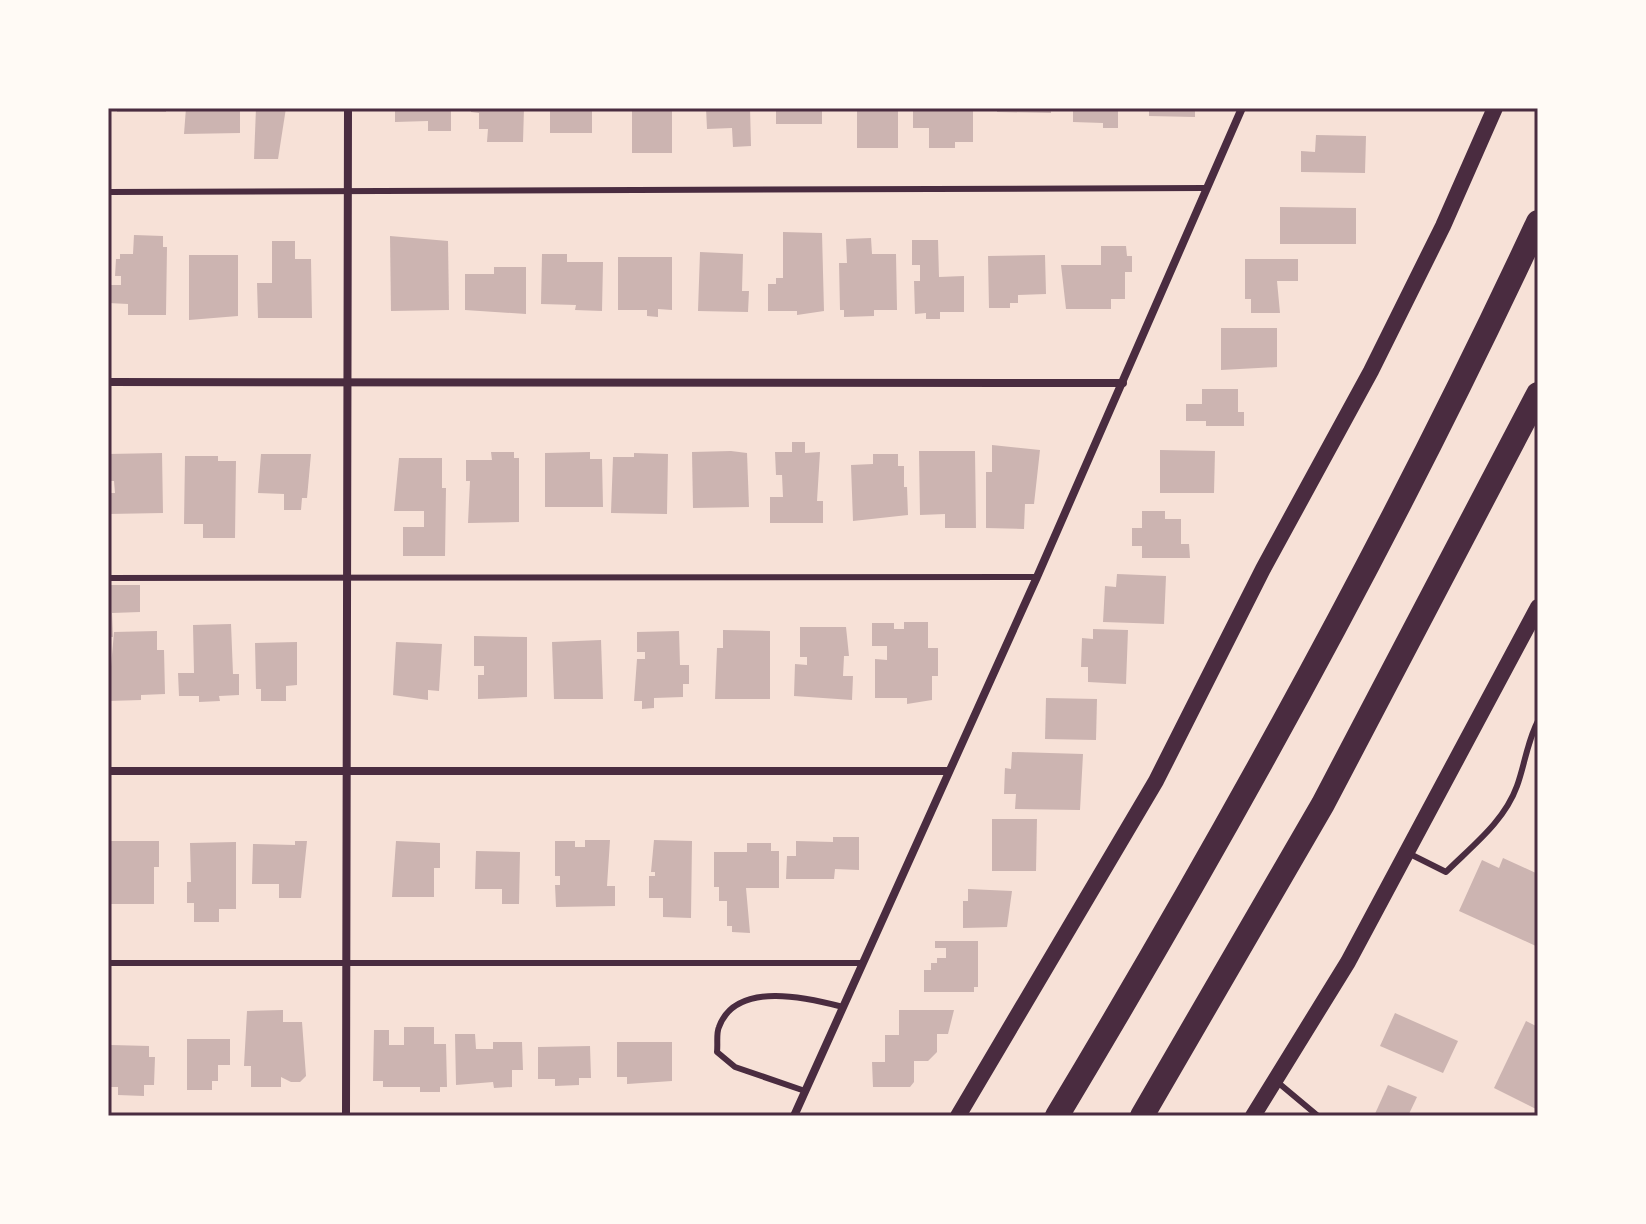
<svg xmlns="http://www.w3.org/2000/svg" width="1646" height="1224" viewBox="0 0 1646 1224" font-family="Signika,sans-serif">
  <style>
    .building { fill: #ccb4b1 }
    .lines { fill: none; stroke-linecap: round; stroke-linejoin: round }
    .service { stroke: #4a2c40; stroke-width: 6 }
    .minor { stroke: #4a2c40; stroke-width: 8 }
    .secondary { stroke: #4a2c40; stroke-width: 16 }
    .motorway { stroke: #4a2c40; stroke-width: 24 }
    .neatline { fill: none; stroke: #4a2c40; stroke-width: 3 }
  </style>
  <rect width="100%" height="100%" fill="#f7e1d7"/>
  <g class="building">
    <rect x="117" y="108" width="49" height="4"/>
    <path d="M186,108h54v25l-56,1z"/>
    <path d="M256,108h30l-8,51h-24z"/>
    <path d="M395,108h56v23h-23v-10l-33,1z"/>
    <path d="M471,108h53l-1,34h-36l1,-13h-9v-16l-8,-1z"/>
    <rect x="550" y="108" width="42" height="25"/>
    <rect x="632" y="108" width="40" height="45"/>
    <path d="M706,108h44l1,38 -18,1 -1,-19 -25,1z"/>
    <rect x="776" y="108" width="46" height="16"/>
    <rect x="857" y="108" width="41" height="40"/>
    <path d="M913,108h60v34h-18v6h-26v-20h-16z"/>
    <path d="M997,108h54v5l-54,-1z"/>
    <path d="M1073,108h45v20h-15v-5l-30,-1z"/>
    <path d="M1149,108h46v9l-46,-1z"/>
    <path d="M1316,135l50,1 -1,37 -64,-1v-21l14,1z"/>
    <path d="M1280,207l76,1v36h-76z"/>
    <path d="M783,232l39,1 2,78 -27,4v-4h-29v-27h8v-6h7z"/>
    <path d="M134,235l29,1v11h4l-1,68h-38v-11l-20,-1v-18h13v-9h-6l1,-17h4v-5h13z"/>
    <path d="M390,236l58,5 1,69 -58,1z"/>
    <path d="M871,238l1,16h24l1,56h-23v6l-30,1v-7h-4l-1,-47h8l-1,-24z"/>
    <path d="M912,240h26l1,37 25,-1v36h-24v7h-14v-6l-11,1 -1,-33h6v-16h-8z"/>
    <path d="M272,241h23v18h16l1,59h-54l-1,-35h15z"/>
    <path d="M1101,246h25l1,10h5v16h-7v27h-14v10h-45l-5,-44h40z"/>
    <path d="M700,252l43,2 -1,37h7l-1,21 -50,-1z"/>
    <path d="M542,254h25v8h36l-1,49 -27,-1 1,-5 -35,-1z"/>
    <path d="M189,255h49v61l-49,4z"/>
    <path d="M1045,255l1,39 -28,1v8h-8v5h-21l-1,-52z"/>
    <path d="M618,257h54v53l-14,-1v8l-11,-1v-6h-29z"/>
    <path d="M1245,259h53v22h-21l3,32h-29v-14h-6z"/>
    <path d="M494,267h32v47l-61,-4v-36h29z"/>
    <path d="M1221,328h56v39l-56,3z"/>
    <path d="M1202,389h36v23h6v14h-38v-5h-20v-17h16z"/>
    <path d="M792,442h13v11l15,-1 -3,49h6v22h-53v-26h13l-1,-22h-6l-1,-23h17z"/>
    <path d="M992,445l48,5 -6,54h-9l-1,25 -38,-1v-56h6z"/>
    <path d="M1160,450l55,1 -1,42h-54z"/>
    <path d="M731,451l16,2 2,54 -56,1 -1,-56z"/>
    <path d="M919,451h56l1,77h-31v-14l-25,1z"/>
    <path d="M491,452h23v6h5v64l-51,1 2,-42h-4v-21h26z"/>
    <path d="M590,452v7h12l1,48h-58v-54z"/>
    <path d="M162,453l1,60 -55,1v-21h7l-1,-12h-6v-27z"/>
    <path d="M634,453l34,1 -1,60 -56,-1 2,-56h21z"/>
    <path d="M261,454h50l-4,44h-5l-1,12h-17v-16l-26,-1z"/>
    <path d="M873,454h25v12h6v21h3l1,28 -55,6 -2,-56 22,-1z"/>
    <path d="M185,456h33v5h18l-1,77h-32v-14h-19z"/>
    <path d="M399,458h43v30h4l-1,68h-42v-29h21v-16h-30z"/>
    <path d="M1142,511h23v8h16v25h8l1,14h-48v-12h-10v-18h10z"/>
    <path d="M1117,574l49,2 -2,48 -61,-2 2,-36 11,1z"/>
    <path d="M108,585h32v27l-28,1 1,24h-5z"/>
    <path d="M904,622h24v26h10v28h-6v24l-25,4v-6h-32v-39l12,1v-14h-15v-23h22v6h10z"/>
    <path d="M231,624l2,50h6v21l-20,1 1,5 -21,1v-6h-20l-1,-23h16l-1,-48z"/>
    <path d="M800,627h46l3,29h-5l-1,20h10l-1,24 -58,-4 1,-32 12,1v-8h-7z"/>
    <path d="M1093,629l35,1 -2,54 -38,-2v-15h-7l1,-29 11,1z"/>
    <path d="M723,630l47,1v68h-55l2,-51h6z"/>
    <path d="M157,631v19h7l1,44 -24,1v5l-33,1 6,-69z"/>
    <path d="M679,631l1,34h9v19h-6v13l-29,1v10l-12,1v-8h-8l3,-42h8v-7h-8v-20z"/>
    <path d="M474,636l53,1v60l-49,2v-24h6v-9h-10z"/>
    <path d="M601,640l2,59h-49l-2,-57z"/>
    <path d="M297,642v43l-11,1v15h-25v-12h-5l-1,-46z"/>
    <path d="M396,642l46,2 -3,47 -11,-1v10l-35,-5z"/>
    <path d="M1046,698l51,1 -1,41 -51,-1z"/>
    <path d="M1012,752l71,2 -3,56 -65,-1 1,-15h-12l1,-26 6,1z"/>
    <path d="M992,819h45l-1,52h-44z"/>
    <path d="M833,837h26v33l-24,-1 -1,10h-48l1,-23h9v-15l37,1z"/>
    <path d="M585,840h25l-3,46h8v20l-59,1 -1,-22h5v-9h-5v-35h20v6h10z"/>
    <path d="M654,840l38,1 -1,77 -28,-1v-19h-14v-22h6v-4h-4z"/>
    <path d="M108,841h51v26h-5v37h-46z"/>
    <path d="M295,841h12l-6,57h-22v-14h-27l1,-40 42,1z"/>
    <path d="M396,841l44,2v25h-6v29h-42z"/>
    <path d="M236,842v67h-17v13h-25v-19h-7v-21h4l-1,-39z"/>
    <path d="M747,843h24v8h8v37h-33l4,45 -18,-1v-6h-5v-25h-8v-14h-5v-35h33z"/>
    <path d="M476,851l44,1 -1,52h-17v-15h-27z"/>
    <path d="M1503,858l35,16v73l-79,-36 23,-51 17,8z"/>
    <path d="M968,889l44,2 -5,36 -44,1v-27h5z"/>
    <path d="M935,941h43v46h-4v5h-50v-22h7v-7h6v-5h9v-10h-11z"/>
    <path d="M283,1010v12h19l4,54 -6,6h-9l-10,-5v10h-30v-21h-7l3,-55z"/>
    <path d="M899,1010h55l-6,24h-11v18l-9,9h-14v21l-4,5h-37l-1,-25h13v-27h14z"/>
    <path d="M1395,1013l63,28 -15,32 -63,-27z"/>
    <path d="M1526,1021l12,6v83l-44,-22z"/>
    <path d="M404,1027h30v17h12l1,43h-7v5h-20v-5h-37v-6h-10l1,-51h15v15h15z"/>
    <path d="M455,1034h20l1,15h17v-7h29l1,28h-11v17l-18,1 -1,-6 -37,3z"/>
    <path d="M187,1039h43v26h-12v16h-6v9h-25z"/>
    <path d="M617,1042h55v39l-45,3v-7h-10z"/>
    <path d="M111,1045l38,1v11h6l-1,28h-10v11l-26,-1v-8h-10z"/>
    <path d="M590,1046l1,32h-12v7l-24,1v-7h-17v-32z"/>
    <path d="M1388,1085l29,12 -9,19h-34z"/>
  </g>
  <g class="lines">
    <g class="service">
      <path d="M108,192l1097,-4"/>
      <path d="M108,578l929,-1"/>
      <path d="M1408,853l38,19c26,-26 58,-50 71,-86 8,-22 10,-44 21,-65"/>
      <path d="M108,963h755"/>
      <path d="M1275,1080l43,36"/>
      <path d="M805,1091l-70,-24 -18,-15c1,-8 -1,-19 2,-25 17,-47 90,-29 124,-20"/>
    </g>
    <g class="minor">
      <path d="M108,382l1015,1"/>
      <path d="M108,771h840"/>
      <path d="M346,1116l2,-1008"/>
      <path d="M794,1116l243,-539 205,-469"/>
    </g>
    <g class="secondary">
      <path d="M958,1116l198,-335 107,-212 108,-198 72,-145 52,-118"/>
      <path d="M1253,1116l95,-154 190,-355"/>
    </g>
    <g class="motorway">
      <path d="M1057,1116c174,-290 338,-587 481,-894"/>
      <path d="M1142,1116l181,-312 215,-410"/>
    </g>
  </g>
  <rect width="1646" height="1224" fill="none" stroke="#fffaf5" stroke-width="220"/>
  <rect x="110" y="110" width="1426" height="1004" class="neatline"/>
</svg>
